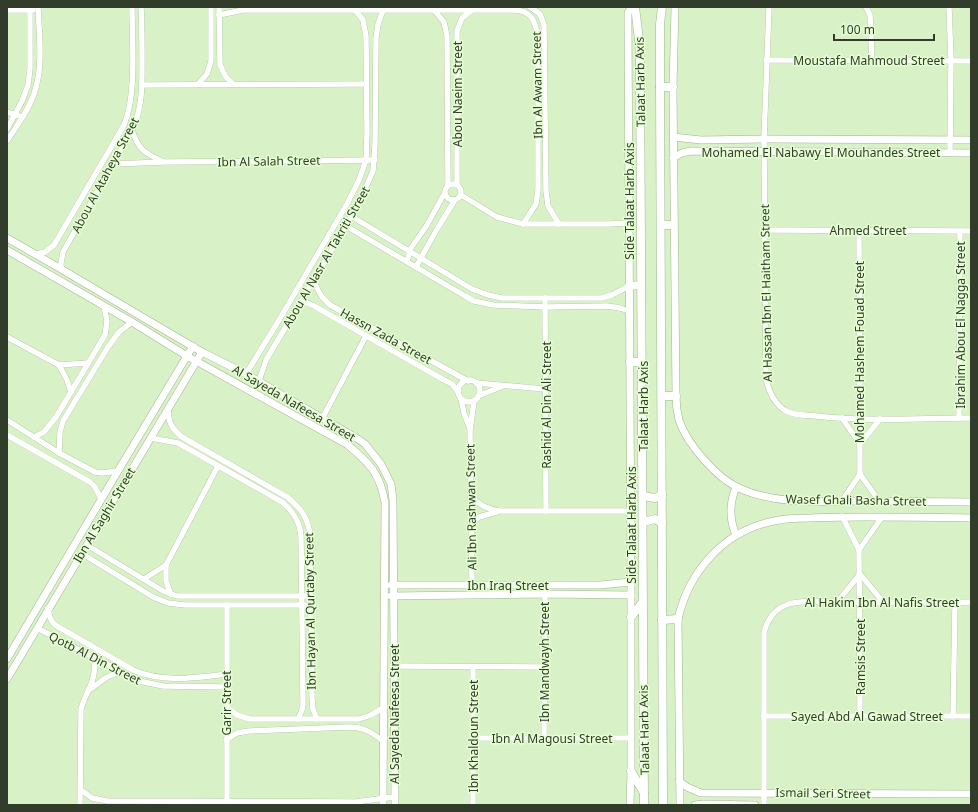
<svg xmlns="http://www.w3.org/2000/svg" width="978" height="812" viewBox="0 0 978 812" font-family="'Noto Sans',sans-serif">
  <style>
    .lines { fill: none; stroke-linecap: round; stroke-linejoin: round }
    .minor-casing { stroke: #9eb78e; stroke-width: 6 }
    .tertiary-casing { stroke: #9eb78e; stroke-width: 8 }
    .primary-casing { stroke: #9eb78e; stroke-width: 9 }
    .minor { stroke: #fff; stroke-width: 5.5 }
    .tertiary { stroke: #fff; stroke-width: 7 }
    .primary { stroke: #fff; stroke-width: 8 }
    .labels { text-anchor: middle; dominant-baseline: central; stroke-width: 3; stroke-linejoin: round; paint-order: stroke }
    .street-label { font-size: 12px; fill: #323c2b; stroke: #e5ffd3 }
  </style>
  <rect width="100%" height="100%" fill="#d8f1c6"/>
  <g class="lines">
    <defs>
      <g id="minor">
        <path d="M219,7l1,58 6,12 7,7"/>
        <path d="M530,7l10,7 4,11 2,166 2,15 11,18"/>
        <path d="M769,7l-5,132 2,240c3,13 8,25 20,32 9,5 20,4 30,5 51,6 104,2 155,2"/>
        <path d="M866,7l4,8 2,46"/>
        <path d="M949,7l2,53 -1,92"/>
        <path d="M7,10h26"/>
        <path d="M434,10l10,12 3,14 1,149"/>
        <path d="M219,15l24,-5h270c19,0 23,12 25,29v151l-2,14 -13,20"/>
        <path d="M766,60l205,1"/>
        <path d="M198,84l9,-10 4,-13v-54"/>
        <path d="M142,85l224,-1"/>
        <path d="M7,112l16,5"/>
        <path d="M7,129l15,-28 6,-16 2,-16v-62"/>
        <path d="M132,130c6,19 12,23 30,31"/>
        <path d="M7,141c11,-17 24,-34 29,-54 7,-25 3,-54 2,-80"/>
        <path d="M113,164l51,-2 211,-2"/>
        <circle cx="453" cy="192" r="8"/>
        <path d="M457,185v-154l5,-13 10,-8"/>
        <path d="M461,195l36,22 26,7h86l19,-1"/>
        <path d="M351,216l121,73 16,6 14,3h100l10,-3 17,-9"/>
        <path d="M346,226l119,70 9,5 19,4 53,2 61,-1 13,2 9,3"/>
        <path d="M765,230l206,1"/>
        <path d="M36,254l9,-2 9,-7 70,-120c13,-31 8,-84 8,-118"/>
        <path d="M407,261l4,-13 16,-23 17,-31"/>
        <path d="M416,267l21,-38 18,-29"/>
        <path d="M61,269v-6l2,-11 69,-122c11,-23 10,-46 10,-70 0,-18 0,-35 -1,-53"/>
        <path d="M313,281l9,16 8,8 138,76"/>
        <path d="M545,298l1,213"/>
        <path d="M302,301l12,5 130,74 8,4 6,8"/>
        <path d="M7,337l52,28 29,-2"/>
        <path d="M59,365l8,15 4,12"/>
        <path d="M246,374l36,-59 65,-111 12,-24 7,-20 1,-26 -1,-98 -3,-16 -8,-10"/>
        <circle cx="469" cy="391" r="11"/>
        <path d="M259,381l7,-21 80,-134 20,-39 7,-16 2,-26 1,-107 2,-14 6,-16"/>
        <path d="M476,383l69,6"/>
        <path d="M478,396l25,-10"/>
        <path d="M461,399l3,14 6,16"/>
        <path d="M168,409c0,13 4,20 14,28l105,60c14,11 22,22 23,39l2,162 1,11 4,10"/>
        <path d="M323,417l43,-81"/>
        <path d="M842,418l18,26 20,-25"/>
        <path d="M959,418l1,-187"/>
        <path d="M7,420l52,33 36,19 7,1 16,-2"/>
        <path d="M7,435l83,47 5,5 6,12"/>
        <path d="M34,437l10,-5 12,-15 49,-82 2,-14 -3,-14"/>
        <path d="M151,438l27,5 104,59c11,9 18,19 19,34l2,168 -1,6 -4,9"/>
        <path d="M59,453l1,-21 3,-11 45,-74 11,-15 13,-10"/>
        <path d="M860,474l19,27"/>
        <path d="M471,495c7,10 15,13 27,16"/>
        <path d="M842,501l18,-27 -1,-244"/>
        <path d="M842,516l17,34 1,166"/>
        <path d="M471,523l8,-6 21,-6h130"/>
        <path d="M87,545l76,46 14,5h134"/>
        <path d="M859,550l23,-33"/>
        <path d="M81,553l72,44 15,6 17,2h120"/>
        <path d="M166,565v16l5,14"/>
        <path d="M144,579l22,-14 52,-99"/>
        <path d="M472,585l-2,-155 4,-29"/>
        <path d="M838,601l22,-27 23,28"/>
        <path d="M48,608c1,7 2,12 7,17l78,45c29,13 62,8 93,4"/>
        <path d="M37,628l102,53 24,5 63,1"/>
        <path d="M393,666l151,1"/>
        <path d="M89,690l18,-13 13,-5"/>
        <path d="M227,707l10,8 13,4h109l12,-4 12,-7"/>
        <path d="M763,716h208"/>
        <path d="M953,716l2,-113"/>
        <path d="M473,738h157"/>
        <path d="M544,738l1,-153"/>
        <path d="M226,740l11,-7 12,-2 100,-4c15,0 24,6 35,15"/>
        <path d="M81,790l11,8 15,3 248,1 39,-5"/>
        <path d="M227,801v-196"/>
        <path d="M80,805l1,-96c6,-20 15,-27 14,-51"/>
        <path d="M473,805v-138"/>
        <path d="M764,805v-172c3,-13 10,-23 22,-28 15,-6 55,-3 72,-3 38,0 75,1 113,0"/>
      </g>
      <g id="tertiary">
        <path d="M675,7l-2,80 3,309c0,8 1,16 3,24 8,24 38,59 62,69 37,16 78,12 117,12 38,0 75,1 113,1"/>
        <path d="M673,137l28,3 63,-1 207,1"/>
        <path d="M673,158l9,-5 9,-2 280,2"/>
        <path d="M7,238l54,31 83,49 58,34 44,22 112,65 7,5 16,20 10,20 2,16 2,305"/>
        <path d="M7,250l125,72 55,34 161,89c22,19 32,28 37,58l-2,302"/>
        <path d="M736,487c-7,17 -7,32 0,48"/>
        <path d="M391,585h209l31,-3"/>
        <path d="M391,596l154,-2 86,1"/>
        <path d="M7,659l111,-188 75,-125"/>
        <path d="M7,679l195,-327"/>
        <path d="M679,781l8,6 14,6 270,1"/>
        <path d="M630,805l1,-34v-189l-3,-562v-7l4,-6"/>
        <path d="M680,805l-2,-186c11,-48 46,-88 96,-98 12,-3 24,-3 36,-3 18,-1 37,-1 55,-1 35,0 71,0 106,1"/>
        <path d="M695,805l8,-1 52,1"/>
      </g>
      <g id="primary">
        <path d="M635,7l4,33 1,20 4,745"/>
        <path d="M662,7l-2,17v63l3,718"/>
        <path d="M660,87h13"/>
        <path d="M661,225h12"/>
        <path d="M629,286l12,-1"/>
        <path d="M630,362h12"/>
        <path d="M662,396h14"/>
        <path d="M643,496l12,2 7,-3"/>
        <path d="M643,522l12,-3 7,4"/>
        <path d="M631,617l11,-14"/>
        <path d="M662,620l16,-1"/>
        <path d="M631,771l13,22"/>
      </g>
    </defs>
    <use href="#minor" class="minor-casing"/>
    <use href="#tertiary" class="tertiary-casing"/>
    <use href="#primary" class="primary-casing"/>
    <use href="#minor" class="minor"/>
    <use href="#tertiary" class="tertiary"/>
    <use href="#primary" class="primary"/>
  </g>
  <g class="labels">
    <g class="street-label">
      <text x="869" y="60">Moustafa Mahmoud Street</text>
      <text transform="translate(640 82) rotate(-91)">Talaat Harb Axis</text>
      <text transform="translate(537 85) rotate(-91)">Ibn Al Awam Street</text>
      <text transform="translate(457 94) rotate(-90)">Abou Naeim Street</text>
      <text x="821" y="152">Mohamed El Nabawy El Mouhandes Street</text>
      <text transform="translate(269 161) rotate(-1)">Ibn Al Salah Street</text>
      <text transform="translate(105 175) rotate(-62)">Abou Al Ataheya Street</text>
      <text transform="translate(629 201) rotate(-90)">Side Talaat Harb Axis</text>
      <text x="868" y="230">Ahmed Street</text>
      <text transform="translate(326 257) rotate(-60)">Abou Al Nasr Al Takriti Street</text>
      <text transform="translate(766 293) rotate(-91)">Al Hassan Ibn El Haitham Street</text>
      <text transform="translate(960 325) rotate(-90)">Ibrahim Abou El Nagga Street</text>
      <text transform="translate(386 336) rotate(29)">Hassn Zada Street</text>
      <text transform="translate(859 352) rotate(-90)">Mohamed Hashem Fouad Street</text>
      <text transform="translate(294 403) rotate(30)">Al Sayeda Nafeesa Street</text>
      <text transform="translate(546 405) rotate(-90)">Rashid Al Din Ali Street</text>
      <text transform="translate(643 406) rotate(-90)">Talaat Harb Axis</text>
      <text transform="translate(856 500) rotate(1)">Wasef Ghali Basha Street</text>
      <text transform="translate(471 507) rotate(-91)">Ali Ibn Rashwan Street</text>
      <text transform="translate(104 515) rotate(-59)">Ibn Al Saghir Street</text>
      <text transform="translate(631 525) rotate(-90)">Side Talaat Harb Axis</text>
      <text x="508" y="585">Ibn Iraq Street</text>
      <text x="882" y="602">Al Hakim Ibn Al Nafis Street</text>
      <text transform="translate(310 611) rotate(-91)">Ibn Hayan Al Qurtaby Street</text>
      <text transform="translate(860 657) rotate(-90)">Ramsis Street</text>
      <text transform="translate(95 658) rotate(27)">Qotb Al Din Street</text>
      <text transform="translate(544 662) rotate(-90)">Ibn Mandwayh Street</text>
      <text transform="translate(226 703) rotate(-90)">Garir Street</text>
      <text transform="translate(394 714) rotate(-90)">Al Sayeda Nafeesa Street</text>
      <text x="867" y="716">Sayed Abd Al Gawad Street</text>
      <text transform="translate(644 730) rotate(-91)">Talaat Harb Axis</text>
      <text transform="translate(473 736) rotate(-90)">Ibn Khaldoun Street</text>
      <text x="552" y="738">Ibn Al Magousi Street</text>
      <text transform="translate(823 793) rotate(1)">Ismail Seri Street</text>
    </g>
  </g>
  <rect width="978" height="812" fill="none" stroke="#323c2b" stroke-width="16"/>
  <path d="M834 34v6h100v-6" fill="none" stroke="#323c2b" stroke-width="2"/>
  <text x="840" y="34" font-size="12" fill="#323c2b" stroke="#e5ffd3" stroke-width="3" paint-order="stroke">100 m</text>
</svg>
